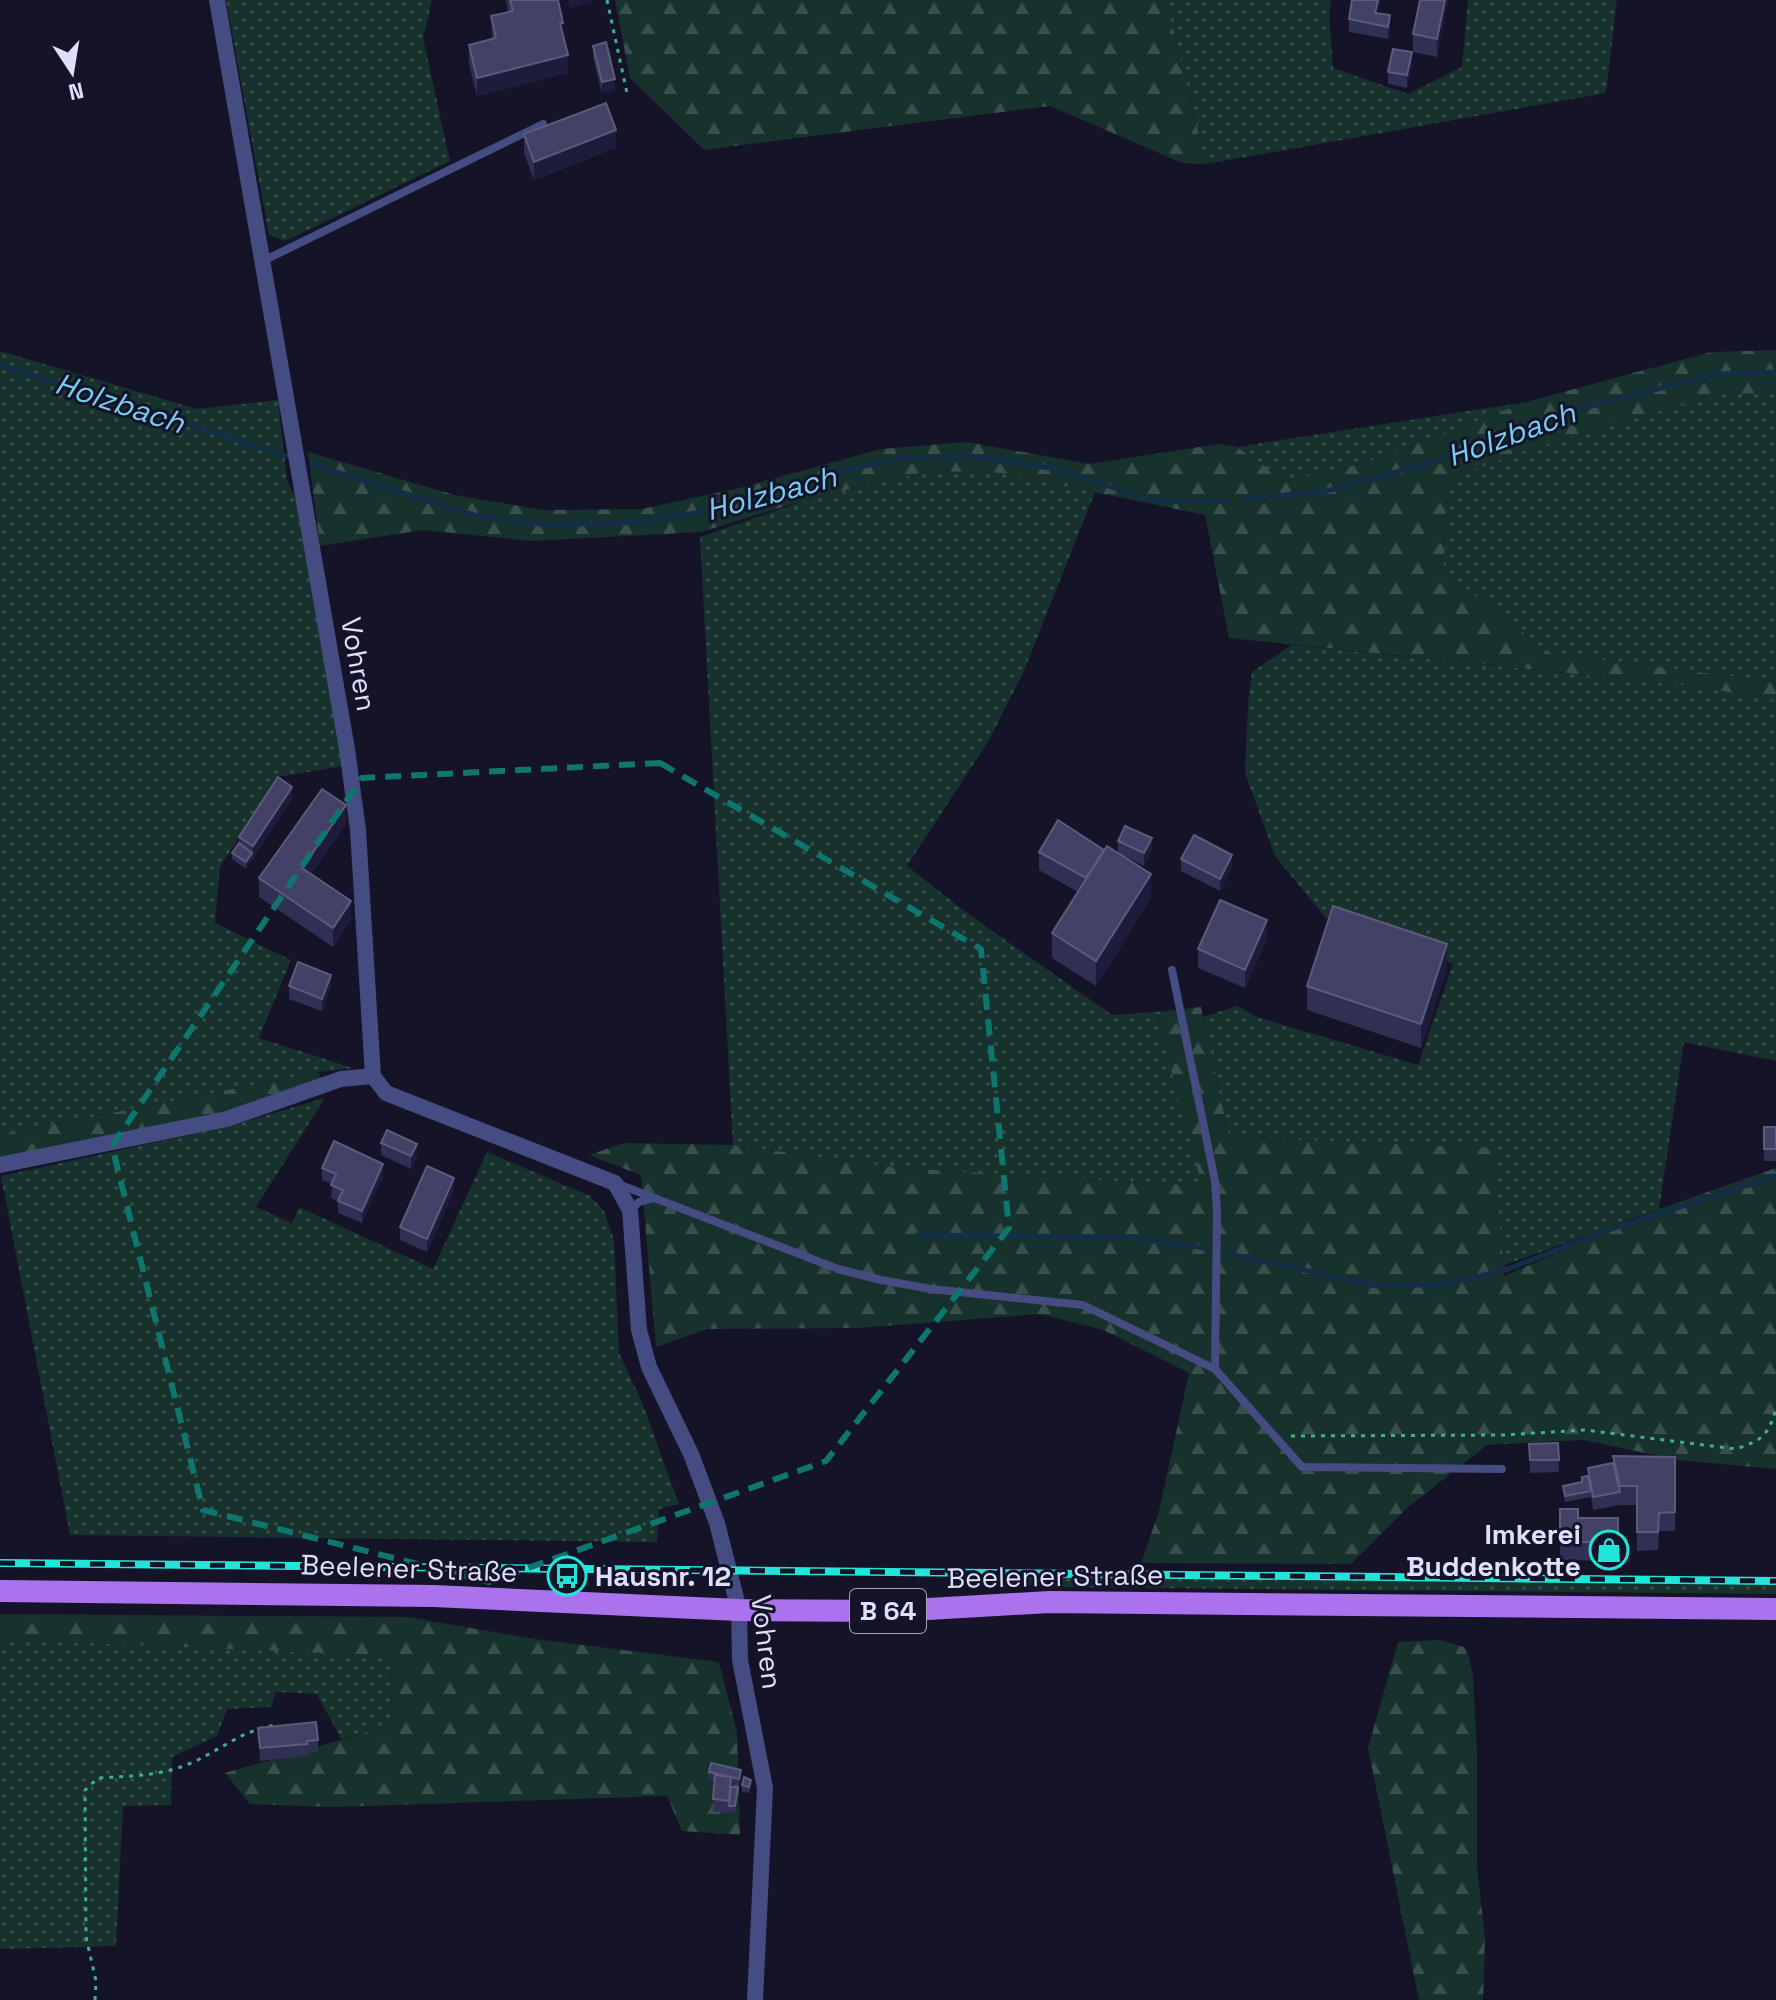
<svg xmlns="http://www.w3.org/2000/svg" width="1776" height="2000" viewBox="0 0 1776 2000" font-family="'Space Grotesk',sans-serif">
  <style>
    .grass { fill: url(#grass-dots) }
    .forest { fill: url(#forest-firs) }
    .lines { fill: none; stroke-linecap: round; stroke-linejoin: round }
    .stream { stroke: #132f46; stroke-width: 5 }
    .path { stroke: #3fae95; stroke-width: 3; stroke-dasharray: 4 6; stroke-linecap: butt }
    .service { stroke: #444c81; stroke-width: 8 }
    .minor { stroke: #444c81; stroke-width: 16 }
    .primary { stroke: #ab72ee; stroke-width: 22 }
    .rail-casing { stroke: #21e5d8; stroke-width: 8 }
    .rail { stroke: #141328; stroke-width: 5; stroke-dasharray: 15; stroke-linecap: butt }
    .wall { fill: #302f54 }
    .shaded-wall { fill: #1d1c3b }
    .building { fill: #434266; stroke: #5b5b7d; stroke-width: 2 }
    .marked { fill: none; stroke: #0f766e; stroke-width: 6; stroke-dasharray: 16 10; stroke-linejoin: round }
    .labels { text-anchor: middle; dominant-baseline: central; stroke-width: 6; stroke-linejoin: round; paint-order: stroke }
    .shield { fill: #141328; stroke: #a1a2bc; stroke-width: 2 }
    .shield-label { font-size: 26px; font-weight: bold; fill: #dee0fb }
    .street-label { font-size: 28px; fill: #dee0fb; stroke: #141328 }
    .poi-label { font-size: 28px; font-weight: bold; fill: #dee0fb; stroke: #141328; text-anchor: end }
    .water-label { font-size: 30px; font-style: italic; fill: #78ccef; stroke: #141328 }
  </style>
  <defs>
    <pattern id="grass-dots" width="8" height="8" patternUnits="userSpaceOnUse" patternTransform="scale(2)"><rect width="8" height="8" fill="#17312c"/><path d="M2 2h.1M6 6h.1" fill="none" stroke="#384f4c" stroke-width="1.8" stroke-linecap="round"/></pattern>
    <pattern id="forest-firs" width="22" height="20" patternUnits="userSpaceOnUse" patternTransform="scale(2)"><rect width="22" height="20" fill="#17312c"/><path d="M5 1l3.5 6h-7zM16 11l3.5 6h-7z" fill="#384f4c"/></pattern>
  </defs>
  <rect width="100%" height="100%" fill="#141328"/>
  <g class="grass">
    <path d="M226,0h206l-9,38 27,123 -165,80 -16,-6z"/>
    <path d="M1166,0h165l-2,14 4,54 75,26 54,-27 6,-67h149l-11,93 -400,71z"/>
    <path d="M0,351l197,58 81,-9 9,81 10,19 46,266 -66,11 -57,90 -5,56 76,37 -32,78 94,30 -35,4 -318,63z"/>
    <path d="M1776,393v289l-227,-29 -106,-82 6,-93 84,-30 186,-54z"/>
    <path d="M1526,402l-158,60 -82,19 -49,-34z"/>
    <path d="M928,471l75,2 92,19 -71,179 -35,69 -82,126 60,47 145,102 44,-3 47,174 -303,-18 -167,-23 -33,-608 115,-40z"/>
    <path d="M1292,645l400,41 84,14v361l-92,-19 -25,167 -157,57 -8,-118 -265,-11 -26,-120 34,-11 20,11 161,48 35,-101 -128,-47 -50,-61 -30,-83 3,-69 4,-32z"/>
    <path d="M325,1098l-69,109 36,16 7,-16 134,62 54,-117 103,44 14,15 10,29 5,113 23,49 37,102 -20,5 -2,33 -587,-7 -69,-359 225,-49z"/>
    <path d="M1012,1577l764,8v9l-728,-7 -42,-4z"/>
    <path d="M0,1639l390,17 2,54 -3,16 -48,13 -24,-45 -41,-2 -5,15 -44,2 -10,27 -45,21 -1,48 -48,1 -7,140 -116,3z"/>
  </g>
  <g class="forest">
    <path d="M615,0h551l40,164 -24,-1 -132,-57 -346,44 -74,-72z"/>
    <path d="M1776,350v43l-57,1 -186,54 -84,30 -6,92 106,83 227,29v18l-84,-14 -463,-48 -24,-123 -202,-42 -75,-2 -113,26 -114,35 -169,9 -109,-11 -103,16 -12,-94 147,43 89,15 98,-1 97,-21 142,-39 86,-7 122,22 130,-20 18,3 49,34 82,-19 158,-60 185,-50z"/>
    <path d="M1201,1007l28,130 265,11 10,128 155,-67 117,-41v301l-98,-9 -94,-20 -97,5 -80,63 -56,56 -210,-1 18,-52 30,-138 -86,-43 -63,-16 -182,14 -151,1 -51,18 -15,-172 -52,-20 35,-12 109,2 167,23 302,18 -46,-174z"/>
    <path d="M318,1072l4,8 -93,33 -229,45v-23z"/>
    <path d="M0,1614l408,3 127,22 184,23 18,70 3,103 -58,-4 -15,-35 -333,11 -84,-3 -25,-31 164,-47 3,-16 -2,-54 -390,-17z"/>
    <path d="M1440,1640l24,7 5,10 4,19 4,75v117l8,70 -2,62h-64l-51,-252 30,-106z"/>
  </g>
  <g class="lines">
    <g class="stream">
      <path d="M0,365l286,91"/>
      <path d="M314,465l160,50 74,10 91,-3 64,-10 127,-38 71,-16 70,-2 85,13 97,32h75"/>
      <path d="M1245,499l82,-8 112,-31 90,-38 186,-48 61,-2"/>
      <path d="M918,1235l208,2 80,11"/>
      <path d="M1225,1253l152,33 69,-2 62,-15 100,-39 168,-54"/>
    </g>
    <g class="path">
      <path d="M607,0l20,93"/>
      <path d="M1291,1436l214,-1 79,-5 152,19c26,-9 32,-13 40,-40"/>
      <path d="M95,2000l1,-19 -10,-44 -1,-147 13,-12c33,-2 63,-2 93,-15 30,-13 54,-35 87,-38"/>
    </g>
    <g class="service">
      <path d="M263,261l280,-137"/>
      <path d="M1172,970l43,211 2,30 -2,158 87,98 200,2"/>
      <path d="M618,1184l220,85 43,11 50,9 152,16 132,64"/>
      <path d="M630,1210l9,-8 15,-4"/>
    </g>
    <g class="minor">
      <path d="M217,0l130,749 11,81 15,246 13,17 229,90 15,27 9,120 10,37 42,87 26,69 22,87 1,50 25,128 -10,212"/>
      <path d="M0,1165l227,-46 114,-40 32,-3"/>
    </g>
    <path class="primary" d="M0,1591l434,5 305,14 155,1 155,-9 727,7"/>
    <defs>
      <path id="rail" d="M0,1563l1776,18"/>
    </defs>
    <use href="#rail" class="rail-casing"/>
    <use href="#rail" class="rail"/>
  </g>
  <g class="wall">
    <path d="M506,0h52l10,73 -91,23 -8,-32v-19l23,-6 -1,-23 17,-4z"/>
    <path d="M1420,0h28l-11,57 -24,-5v-18z"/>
    <path d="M1378,13l12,15 -2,11 -39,-7v-13z"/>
    <path d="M593,46l22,45 -13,3 -9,-36z"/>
    <path d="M1412,65l-5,23 -19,-4v-12z"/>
    <path d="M524,134l92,14 -82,32 -10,-27z"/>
    <path d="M292,799l-46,70 -14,-10v-6l7,-9v-7z"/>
    <path d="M346,824l-35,50 40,46 -18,27 -74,-50v-19z"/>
    <path d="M1118,841l34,9 -8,16 -24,-12 31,44 -55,88 -44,-28v-25l26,-41 -39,-22v-18l65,-2 14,3z"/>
    <path d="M1181,859l51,8 -12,24 -39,-20z"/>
    <path d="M1267,939l-22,49 -47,-20v-19z"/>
    <path d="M1447,969l-26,79 -114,-38v-24z"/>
    <path d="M289,986l42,1 -9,24 -33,-12z"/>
    <rect x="1764" y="1127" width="12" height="34"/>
    <path d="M381,1143l36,13 -6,13 -30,-14z"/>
    <path d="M322,1168l61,8 -21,47 -24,-10v-12l-7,-3 1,-14 -10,-4z"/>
    <path d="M454,1190l-27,62 -27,-12v-13z"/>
    <path d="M1558,1443l1,29 -29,1 -1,-29z"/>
    <path d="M1613,1456l62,1v74h-16l-1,19 -21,1v-46h-17l-27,5 -2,-13 -26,5 -2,-16 19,-4 6,-6v-8l25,-5z"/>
    <path d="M1560,1509l18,9h40v43l-58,-1z"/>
    <path d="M258,1728l60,12v12l-11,1v3l-47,5z"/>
    <path d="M709,1772l32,4 -2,9 -8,-2v4l7,7 -3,19 -6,-1v2l-16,-3 2,-31 -6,-1z"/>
    <path d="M742,1785l9,1 -2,7 -7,-1z"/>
  </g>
  <g class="shaded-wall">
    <path d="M569,0h24v2l-24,6z"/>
    <path d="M1378,0h3l-6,25v-12z"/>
    <path d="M1445,0h3l-11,57v-18z"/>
    <path d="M1390,15v13l-2,11v-12z"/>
    <path d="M1412,52v13l-5,23v-13z"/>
    <path d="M568,55v18l-91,23v-18z"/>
    <path d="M615,79v12l-13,3v-12z"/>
    <path d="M616,130v18l-82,32v-18z"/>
    <path d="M292,787v12l-39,59v-12z"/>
    <path d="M346,805v19l-44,62v-18z"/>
    <path d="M1152,838v12l-8,16v-13z"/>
    <path d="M252,853v6l-6,10v-7z"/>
    <path d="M1232,855v12l-12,24v-12z"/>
    <path d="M1151,874v24l-55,88v-25z"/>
    <path d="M351,901v19l-18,27v-19z"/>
    <path d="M1267,920v19l-22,49v-18z"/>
    <path d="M1447,944v25l-26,79v-24z"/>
    <path d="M331,975v12l-9,24v-12z"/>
    <path d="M417,1144v12l-6,13v-13z"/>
    <path d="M383,1164v12l-21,47v-12z"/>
    <path d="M454,1178v12l-27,62v-13z"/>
  </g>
  <g class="building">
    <path d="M510,0h48l5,23h-3l8,32 -91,23 -8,-33 27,-7 -5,-22 22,-5z"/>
    <path d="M1352,0h26l-3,13 15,2 -2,12 -39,-8z"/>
    <path d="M1420,0h25l-8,39 -24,-5z"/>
    <path d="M606,42l9,37 -13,3 -9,-36z"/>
    <path d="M1393,49l19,3 -5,23 -19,-3z"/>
    <path d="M606,103l10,27 -82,32 -10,-28z"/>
    <path d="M278,777l14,10 -39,59 -14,-9z"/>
    <path d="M322,789l24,16 -44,63 49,33 -18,27 -74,-50z"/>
    <path d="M1058,820l46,30 -18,28 -47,-26z"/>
    <path d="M1125,826l27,12 -8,15 -26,-12z"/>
    <path d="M1194,835l38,20 -12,24 -39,-20z"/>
    <path d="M239,843l13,10 -6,9 -14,-9z"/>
    <path d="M1107,846l44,28 -55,87 -44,-28z"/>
    <path d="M1220,900l47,20 -22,50 -47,-21z"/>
    <path d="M1333,906l114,38 -26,80 -114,-38z"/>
    <path d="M298,962l33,13 -9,24 -33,-13z"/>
    <rect x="1764" y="1127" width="12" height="22"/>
    <path d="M387,1130l30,14 -6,12 -30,-13z"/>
    <path d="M334,1141l49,23 -21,47 -24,-10 5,-11 -12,-5 5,-11 -14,-6z"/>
    <path d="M427,1166l27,12 -27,61 -27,-12z"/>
    <path d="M1558,1443l1,17h-29l-1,-16z"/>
    <path d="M1613,1456l62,1v55l-16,1 -1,19h-21v-46h-17z"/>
    <path d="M1613,1463l7,29 -27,5 -5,-29z"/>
    <path d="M1588,1476l3,15 -26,5 -2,-10 19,-4v-5z"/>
    <path d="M1560,1509h18v9h40v24h-58z"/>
    <path d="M316,1722l2,18 -11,1v3l-47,4 -2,-20z"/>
    <path d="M711,1763l30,7 -2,9 -30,-7z"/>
    <path d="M715,1775l16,2 -2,24 -16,-2z"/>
    <path d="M744,1777l7,3 -2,7 -7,-2z"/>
    <path d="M731,1787h7l-3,19h-6z"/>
  </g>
  <path class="marked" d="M660,763l321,186 28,279 -183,233 -337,121 -286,-72 -91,-364 250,-368z"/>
  <defs>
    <symbol id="shop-ring" viewBox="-11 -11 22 22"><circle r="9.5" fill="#141328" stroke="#21e5d8" stroke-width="1.5"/><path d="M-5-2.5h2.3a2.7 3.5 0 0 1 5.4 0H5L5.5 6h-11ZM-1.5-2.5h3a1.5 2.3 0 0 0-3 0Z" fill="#21e5d8"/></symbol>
    <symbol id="bus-ring" viewBox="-11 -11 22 22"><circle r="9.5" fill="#141328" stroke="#21e5d8" stroke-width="1.5"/><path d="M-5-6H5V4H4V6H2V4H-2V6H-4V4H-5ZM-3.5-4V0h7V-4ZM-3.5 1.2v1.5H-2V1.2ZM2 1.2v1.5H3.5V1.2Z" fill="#21e5d8"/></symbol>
  </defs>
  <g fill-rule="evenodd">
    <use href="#shop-ring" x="1587" y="1528" width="44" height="44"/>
    <use href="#bus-ring" x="545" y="1554" width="44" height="44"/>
  </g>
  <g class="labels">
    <rect class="shield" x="850" y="1589" width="76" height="44" rx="6"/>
    <g class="shield-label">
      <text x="888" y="1611">B 64</text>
    </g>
    <g class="street-label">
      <text transform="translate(359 664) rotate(80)">Vohren</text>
      <text transform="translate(409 1568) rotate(2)">Beelener Straße</text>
      <text transform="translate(1055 1576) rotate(-1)">Beelener Straße</text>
      <text transform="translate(767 1642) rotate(83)">Vohren</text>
    </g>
    <g class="poi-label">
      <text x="1581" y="1534">Imkerei<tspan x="1581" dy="32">Buddenkotte</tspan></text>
      <text x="595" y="1576" text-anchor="start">Hausnr. 12</text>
    </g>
    <g class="water-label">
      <text transform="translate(120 403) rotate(18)">Holzbach</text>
      <text transform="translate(1511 434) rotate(-20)">Holzbach</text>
      <text transform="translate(771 493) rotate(-15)">Holzbach</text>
    </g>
  </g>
  <g transform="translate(72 72) rotate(168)" stroke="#141328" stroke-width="6" paint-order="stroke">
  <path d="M0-6L14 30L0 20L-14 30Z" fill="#dee0fb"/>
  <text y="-12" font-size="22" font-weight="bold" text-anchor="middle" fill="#dee0fb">N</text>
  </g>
</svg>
